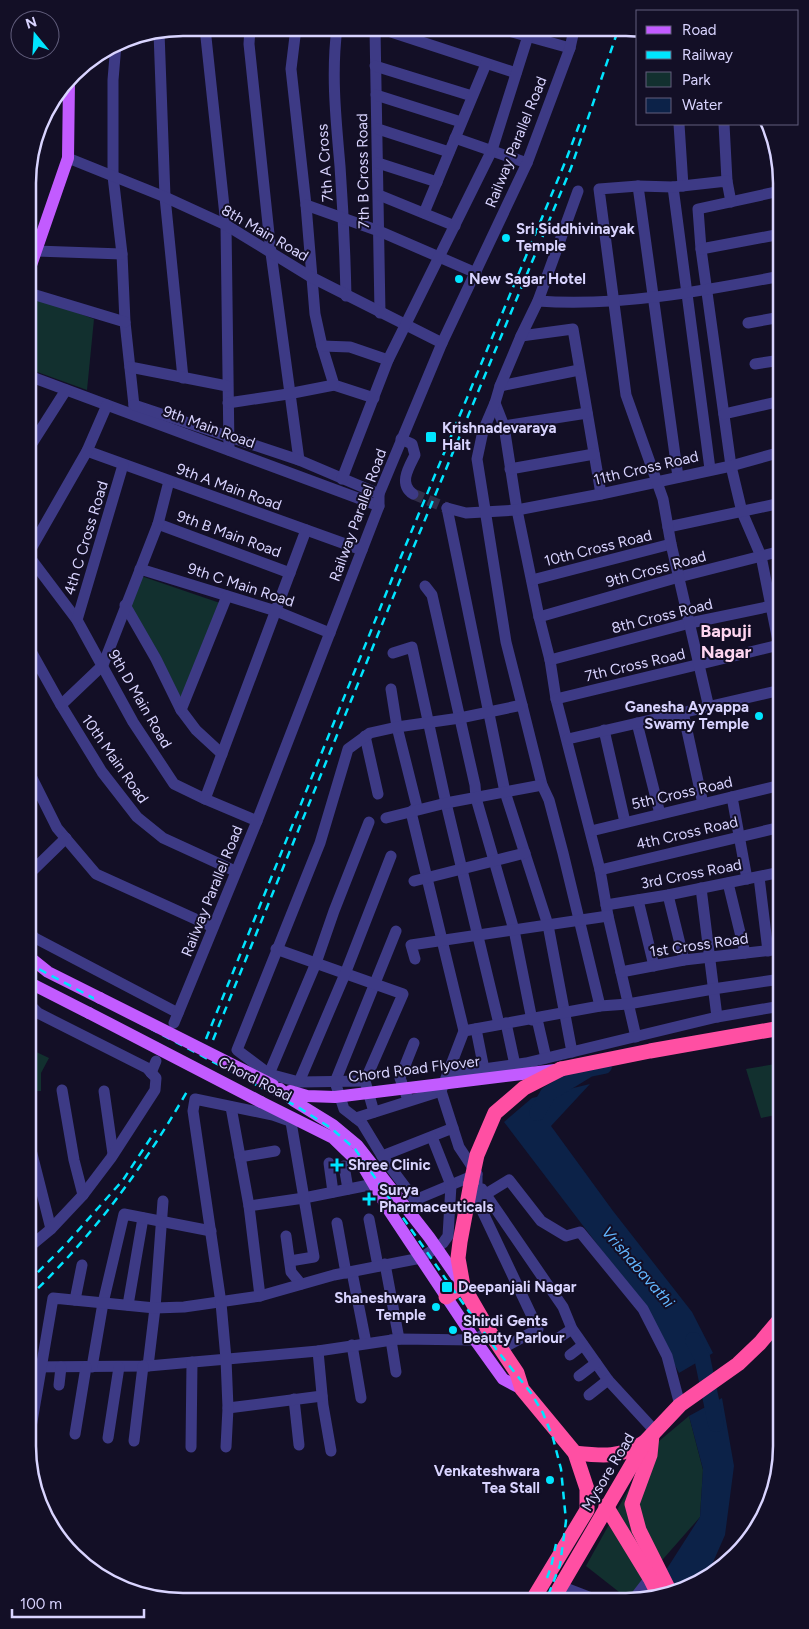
<svg xmlns="http://www.w3.org/2000/svg" width="809" height="1629" viewBox="0 0 809 1629" font-family="Figtree,sans-serif">
  <style>
    .green { fill: #12302f }
    .water { fill: #0c2248 }
    .lines { fill: none; stroke-linecap: round; stroke-linejoin: round }
    .river { stroke: #0c2248; stroke-width: 16 }
    .minor-tunnel { stroke: #312d47; stroke-width: 11; stroke-dasharray: 11 5.5; stroke-linecap: butt }
    .minor { stroke: #3d3a85; stroke-width: 11 }
    .major { stroke: #c25bff; stroke-width: 12 }
    .highway { stroke: #ff4fa3; stroke-width: 15 }
    .rail { stroke: #00e5ff; stroke-width: 2.5; stroke-dasharray: 8 6; stroke-linecap: butt }
    .major-bridge { stroke: #c25bff; stroke-width: 12 }
    .highway-bridge { stroke: #ff4fa3; stroke-width: 15 }
    .poi-dot { fill: #00e5ff; stroke: #130f26; stroke-width: 2 }
    .labels { text-anchor: middle; dominant-baseline: central; stroke-width: 4; stroke-linejoin: round; paint-order: stroke }
    .street-label { font-size: 15px; fill: #d9d4ff; stroke: #130f26 }
    .poi-label { font-size: 15px; font-weight: bold; fill: #d9d4ff; stroke: #130f26; text-anchor: start }
    .water-label { font-size: 16px; font-style: italic; fill: #62b6ff; stroke: #130f26 }
    .quarter-label { font-size: 18px; font-weight: bold; fill: #ffd6f0; stroke: #130f26 }
    .rim { fill: none; stroke: #d9d4ff; stroke-width: 2.5 }
  </style>
  <rect width="100%" height="100%" fill="#130f26"/>
  <g class="green">
    <path d="M29,295l65,24 -7,71 -58,-21z"/>
    <path d="M141,576l79,27 -39,101 -53,-101z"/>
    <path d="M30,1049l19,9 -8,15v18h-13v-39z"/>
    <path d="M781,1063v51l-20,4 -15,-49z"/>
    <path d="M689,1416l14,54 -3,47 -72,82 -42,-33 66,-119z"/>
  </g>
  <g class="water">
    <path d="M590,1084l-39,42 62,85 79,101 21,41 -34,20 -34,-66 -141,-185 28,-24z"/>
    <path d="M722,1398l12,68 -9,69 -19,43 -31,15 -34,6 27,-32 32,-50 3,-48 -14,-53z"/>
  </g>
  <g class="lines">
    <g class="river">
      <path d="M537,1113l11,-19 41,-25 15,-3"/>
      <path d="M693,1340l9,17 14,67"/>
    </g>
    <path class="minor-tunnel" d="M413,494l34,14"/>
    <g class="minor">
      <path d="M205,28l21,197 3,225"/>
      <path d="M250,28l-1,16 22,209 28,207"/>
      <path d="M296,28l-5,41 15,136 9,109 7,32 12,39 40,13"/>
      <path d="M337,28c-6,46 -1,92 3,138 3,43 5,86 6,130"/>
      <path d="M375,29l5,284"/>
      <path d="M382,29l134,44"/>
      <path d="M505,30l65,18"/>
      <path d="M159,32l6,165 18,181"/>
      <path d="M116,44l-3,36v96l9,78 3,68 10,93"/>
      <path d="M375,66l97,30"/>
      <path d="M376,95l85,27"/>
      <path d="M679,124l4,62"/>
      <path d="M724,124l3,57"/>
      <path d="M378,129l71,23"/>
      <path d="M770,129l11,62"/>
      <path d="M455,138l72,25"/>
      <path d="M68,158l97,39 61,28 85,52 131,66"/>
      <path d="M378,163l59,19"/>
      <path d="M638,186l40,291"/>
      <path d="M673,187l37,282"/>
      <path d="M780,191l-82,18 3,40 30,217 11,46 19,44 20,100"/>
      <path d="M379,195l76,31"/>
      <path d="M306,205l73,26 97,42"/>
      <path d="M424,213l62,-149"/>
      <path d="M701,249l80,-15"/>
      <path d="M36,251l86,3"/>
      <path d="M29,293l96,29"/>
      <path d="M538,301c80,6 165,-10 243,-25"/>
      <path d="M748,323l33,-6"/>
      <path d="M521,336l52,-7 28,165"/>
      <path d="M322,346l28,1 38,13"/>
      <path d="M755,364l26,-4"/>
      <path d="M130,367l97,19"/>
      <path d="M29,376l350,130"/>
      <path d="M500,386l79,-16"/>
      <path d="M228,403l60,-9 46,-9"/>
      <path d="M495,403l9,23 13,84 22,107 11,43 6,39 44,171 8,46 28,121"/>
      <path d="M134,405l165,55 80,34"/>
      <path d="M724,414l57,-13"/>
      <path d="M504,426l83,-13"/>
      <path d="M401,439l11,5 3,11c-6,12 -17,29 -2,39"/>
      <path d="M29,448l37,-58"/>
      <path d="M87,451l275,99"/>
      <path d="M510,469l84,-15"/>
      <path d="M342,479l46,-119 104,-210 36,-114"/>
      <path d="M447,508l58,284 43,133 24,127"/>
      <path d="M447,508l19,5 51,-3 84,-16 130,-28 50,-14"/>
      <path d="M158,524l132,49"/>
      <path d="M668,527l113,-24"/>
      <path d="M28,554l59,-103 20,-46"/>
      <path d="M28,555l49,65 56,102 41,62 31,15 52,22"/>
      <path d="M140,569l136,42 54,22"/>
      <path d="M532,580l139,-36"/>
      <path d="M425,586l7,9 43,190 1,13 38,132 18,90"/>
      <path d="M125,605l31,54 25,51 15,20 26,24"/>
      <path d="M539,617l140,-40 102,-26"/>
      <path d="M77,620l46,-155"/>
      <path d="M28,646l33,59 41,67 35,45 26,21 72,33"/>
      <path d="M393,653l19,-6 34,156 53,221"/>
      <path d="M550,660l140,-37 91,-19"/>
      <path d="M391,689l6,38 20,80 -6,5"/>
      <path d="M556,699l223,-54"/>
      <path d="M61,705l42,-40 55,-141 11,-43"/>
      <path d="M522,705l20,80 7,15 14,53 37,153"/>
      <path d="M709,708l-38,-164 -8,-45 -37,-104 -27,-206 39,-3 35,1 54,-6 4,21"/>
      <path d="M181,710l46,-114"/>
      <path d="M683,712l20,92"/>
      <path d="M637,723l23,91"/>
      <path d="M604,730l21,92"/>
      <path d="M365,736l13,58"/>
      <path d="M568,739l213,-49"/>
      <path d="M28,770l29,58 39,46 117,53"/>
      <path d="M732,797l15,82"/>
      <path d="M205,799l101,-269"/>
      <path d="M411,812l53,219"/>
      <path d="M386,818l60,-15 96,-18"/>
      <path d="M591,831l190,-46"/>
      <path d="M600,870l181,-43"/>
      <path d="M28,875l38,-37"/>
      <path d="M759,877l9,74"/>
      <path d="M414,881l111,-28"/>
      <path d="M728,883l17,70"/>
      <path d="M701,888l16,129"/>
      <path d="M668,895l16,65"/>
      <path d="M638,900l16,66"/>
      <path d="M606,905l62,-10 113,-23"/>
      <path d="M396,931l-61,151 9,27 18,14 20,33 33,44 62,-26"/>
      <path d="M28,932l7,6 143,75"/>
      <path d="M276,949l127,45 -38,87 9,31"/>
      <path d="M415,959l-4,-14 197,-29"/>
      <path d="M621,972l63,-12 97,-11"/>
      <path d="M28,974l8,-11"/>
      <path d="M537,1019l9,39"/>
      <path d="M174,1023l83,-202 122,-315v-12l63,-151 85,-180 43,-115 4,-18"/>
      <path d="M506,1023l9,42"/>
      <path d="M476,1029l8,40"/>
      <path d="M151,1073l5,-12"/>
      <path d="M269,1074l47,-111 18,-52 35,-89"/>
      <path d="M448,1074l78,-11 191,-46 64,-11"/>
      <path d="M365,1081l-66,1 -30,-8 -32,-24 83,-207 28,-94 22,-16 27,-6 63,-9 62,-13 -16,-63 -29,-183 6,-28 12,-28 5,-17 21,-50 17,-35 40,-110"/>
      <path d="M299,1082l46,-108 46,-118"/>
      <path d="M62,1090l12,70 9,35"/>
      <path d="M104,1091l9,63"/>
      <path d="M407,1097l-7,-19 14,-35"/>
      <path d="M231,1107l18,99 11,90"/>
      <path d="M356,1118l85,-27"/>
      <path d="M28,1138l23,91"/>
      <path d="M382,1156l71,-28"/>
      <path d="M240,1157l35,-6"/>
      <path d="M329,1163l4,29"/>
      <path d="M344,1166l4,23"/>
      <path d="M482,1189l81,118 9,22 36,51 47,51"/>
      <path d="M486,1194l23,-14 32,41 25,15 14,-4 63,77 24,47 13,49"/>
      <path d="M249,1206l55,-8 70,-14"/>
      <path d="M369,1219l9,47"/>
      <path d="M337,1223l9,50"/>
      <path d="M286,1236l5,36 10,12"/>
      <path d="M28,1248l23,-19 32,-34 28,-37 44,-68 1,-12 -9,-10 -109,-55 -10,-10"/>
      <path d="M290,1261l24,-4 -23,-135"/>
      <path d="M385,1264l14,75"/>
      <path d="M352,1272l14,71"/>
      <path d="M75,1300l7,-35"/>
      <path d="M128,1305l15,-87"/>
      <path d="M557,1339l15,-10"/>
      <path d="M391,1340l5,32"/>
      <path d="M352,1345l9,53"/>
      <path d="M501,1349l37,-20 -61,-129v-26l-18,-27 -18,-56 23,-60 136,-25 28,-2 85,-15 68,-10"/>
      <path d="M318,1351l5,54 8,46"/>
      <path d="M570,1355l13,-10"/>
      <path d="M148,1366l7,-58 8,-107"/>
      <path d="M28,1367l120,-1 170,-15 81,-12 76,1 14,-9"/>
      <path d="M92,1367l11,-64 21,-89 87,17"/>
      <path d="M579,1376l17,-13"/>
      <path d="M59,1385l2,-18"/>
      <path d="M589,1395l19,-15"/>
      <path d="M294,1399l5,46"/>
      <path d="M228,1408l94,-12"/>
      <path d="M75,1434l11,-67"/>
      <path d="M108,1438l11,-71"/>
      <path d="M134,1441l9,-75"/>
      <path d="M28,1445l25,-147 102,10 29,-1 76,-11 74,-21 87,-17 22,-15 5,-7 3,-51 -19,-48"/>
      <path d="M191,1447l1,-85"/>
      <path d="M226,1447l2,-39 -2,-49 -5,-56 -28,-192 2,-12 78,16 14,5"/>
      <path d="M560,1586l39,15"/>
      <path d="M633,1600l17,-22"/>
    </g>
    <g class="major">
      <path d="M29,271l39,-113 1,-76"/>
      <path d="M28,956l20,16 52,26"/>
      <path d="M28,982l61,31"/>
      <path d="M280,1089l14,12 39,24 24,20 72,92 34,49"/>
      <path d="M261,1102l72,36 31,30 26,44 85,128 28,39 19,10"/>
    </g>
    <g class="highway">
      <path d="M561,1069l89,-18 131,-23"/>
      <path d="M471,1183l-11,59 -2,16 5,28 26,45 28,42 5,16 53,64 12,36v21l-55,91"/>
      <path d="M446,1297l17,-11"/>
      <path d="M652,1435l-2,20 -18,49 7,26 32,64"/>
      <path d="M575,1453c28,3 45,5 70,-11"/>
      <path d="M606,1506l44,72 9,18"/>
      <path d="M552,1601l93,-159 35,-37 58,-41 22,-21 21,-25"/>
    </g>
    <g class="rail">
      <path d="M28,961l7,6 263,140 33,21 24,21 97,139 44,61 35,44 12,20 10,25 8,31 5,52 -6,44 -14,36"/>
      <path d="M206,1039l194,-480 166,-399 15,-40"/>
      <path d="M213,1040l194,-477 164,-395 47,-138"/>
      <path d="M28,1282l38,-38 57,-64 33,-50"/>
      <path d="M28,1298c66,-63 116,-131 161,-210"/>
      <path d="M547,1578l4,-11 5,-23"/>
    </g>
    <g class="major-bridge">
      <path d="M100,998l173,87"/>
      <path d="M89,1013l172,89"/>
      <path d="M290,1091l17,5 28,1 220,-27"/>
    </g>
    <path class="highway-bridge" d="M471,1183l6,-28 18,-42 29,-25 37,-19"/>
  </g>
  <g class="poi-dot">
    <circle cx="506" cy="238" r="5"/>
    <circle cx="459" cy="279" r="5"/>
    <rect x="425" y="431" width="12" height="12" rx="2.5"/>
    <circle cx="759" cy="716" r="5"/>
    <path d="M334.5 1157.5h5v5h5v5h-5v5h-5v-5h-5v-5h5z"/>
    <path d="M366.5 1191.5h5v5h5v5h-5v5h-5v-5h-5v-5h5z"/>
    <rect x="441" y="1281" width="12" height="12" rx="2.5"/>
    <circle cx="436" cy="1307" r="5"/>
    <circle cx="453" cy="1330" r="5"/>
    <circle cx="550" cy="1480" r="5"/>
  </g>
  <g class="labels">
    <g class="street-label">
      <text transform="translate(516 142) rotate(-68)">Railway Parallel Road</text>
      <text transform="translate(325 163) rotate(-94)">7th A Cross</text>
      <text transform="translate(363 171) rotate(-91)">7th B Cross Road</text>
      <text transform="translate(265 233) rotate(30)">8th Main Road</text>
      <text transform="translate(209 427) rotate(20)">9th Main Road</text>
      <text transform="translate(646 468) rotate(-13)">11th Cross Road</text>
      <text transform="translate(229 487) rotate(20)">9th A Main Road</text>
      <text transform="translate(358 515) rotate(-70)">Railway Parallel Road</text>
      <text transform="translate(229 534) rotate(20)">9th B Main Road</text>
      <text transform="translate(86 538) rotate(-73)">4th C Cross Road</text>
      <text transform="translate(598 548) rotate(-14)">10th Cross Road</text>
      <text transform="translate(656 569) rotate(-15)">9th Cross Road</text>
      <text transform="translate(241 585) rotate(18)">9th C Main Road</text>
      <text transform="translate(662 616) rotate(-14)">8th Cross Road</text>
      <text transform="translate(635 665) rotate(-13)">7th Cross Road</text>
      <text transform="translate(140 699) rotate(60)">9th D Main Road</text>
      <text transform="translate(115 759) rotate(55)">10th Main Road</text>
      <text transform="translate(682 793) rotate(-13)">5th Cross Road</text>
      <text transform="translate(687 833) rotate(-13)">4th Cross Road</text>
      <text transform="translate(691 874) rotate(-11)">3rd Cross Road</text>
      <text transform="translate(212 891) rotate(-68)">Railway Parallel Road</text>
      <text transform="translate(699 945) rotate(-8)">1st Cross Road</text>
      <text transform="translate(414 1069) rotate(-7)">Chord Road Flyover</text>
      <text transform="translate(255 1079) rotate(27)">Chord Road</text>
      <text transform="translate(608 1472) rotate(-59)">Mysore Road</text>
    </g>
    <g class="poi-label">
      <text x="516" y="229">Sri Siddhivinayak<tspan x="516" dy="17">Temple</tspan></text>
      <text x="469" y="279">New Sagar Hotel</text>
      <text x="442" y="428">Krishnadevaraya<tspan x="442" dy="17">Halt</tspan></text>
      <text x="749" y="707" text-anchor="end">Ganesha Ayyappa<tspan x="749" dy="17">Swamy Temple</tspan></text>
      <text x="348" y="1165">Shree Clinic</text>
      <text x="379" y="1190">Surya<tspan x="379" dy="17">Pharmaceuticals</tspan></text>
      <text x="458" y="1287">Deepanjali Nagar</text>
      <text x="426" y="1298" text-anchor="end">Shaneshwara<tspan x="426" dy="17">Temple</tspan></text>
      <text x="463" y="1321">Shirdi Gents<tspan x="463" dy="17">Beauty Parlour</tspan></text>
      <text x="540" y="1471" text-anchor="end">Venkateshwara<tspan x="540" dy="17">Tea Stall</tspan></text>
    </g>
    <g class="water-label">
      <text transform="translate(638 1267) rotate(49)">Vrishabavathi</text>
    </g>
    <g class="quarter-label">
      <text x="726" y="631">Bapuji<tspan x="726" dy="21">Nagar</tspan></text>
    </g>
  </g>
  <path d="M0 0H809V1629H0ZM183 36H626A147 147 0 0 1 773 183V1446A147 147 0 0 1 626 1593H183A147 147 0 0 1 36 1446V183A147 147 0 0 1 183 36Z" fill="#130f26" fill-rule="evenodd"/>
  <path class="rim" d="M183 36H626A147 147 0 0 1 773 183V1446A147 147 0 0 1 626 1593H183A147 147 0 0 1 36 1446V183A147 147 0 0 1 183 36Z"/>
  <rect x="636" y="10" width="162" height="115" fill="#130f26" stroke="#625e7d"/>
  <rect x="646" y="26" width="25" height="8" fill="#c25bff" stroke="#625e7d"/>
  <text x="682" y="35" font-size="15" fill="#d9d4ff">Road</text>
  <rect x="646" y="51" width="25" height="8" fill="#00e5ff" stroke="#625e7d"/>
  <text x="682" y="60" font-size="15" fill="#d9d4ff">Railway</text>
  <rect x="646" y="72" width="25" height="15" fill="#12302f" stroke="#625e7d"/>
  <text x="682" y="85" font-size="15" fill="#d9d4ff">Park</text>
  <rect x="646" y="98" width="25" height="15" fill="#0c2248" stroke="#625e7d"/>
  <text x="682" y="110" font-size="15" fill="#d9d4ff">Water</text>
  <g transform="translate(35 35) rotate(342)"><circle r="24" fill="#130f26" stroke="#625e7d"/>
  <path d="M0-4L9 19L0 12L-9 19Z" fill="#00e5ff"/>
  <text y="-8" font-size="14" font-weight="bold" text-anchor="middle" fill="#d9d4ff">N</text>
  </g>
  <path d="M12 1609v8h132v-8" fill="none" stroke="#d9d4ff" stroke-width="2.5"/>
  <text x="20" y="1609" font-size="15" fill="#d9d4ff" stroke="#130f26" stroke-width="4" paint-order="stroke">100 m</text>
</svg>
